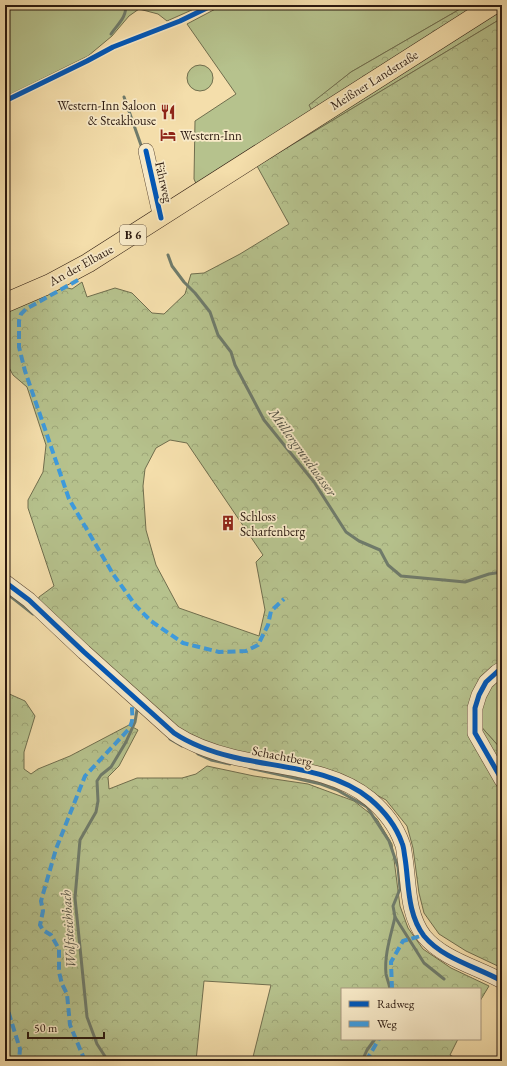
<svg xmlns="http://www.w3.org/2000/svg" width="507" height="1066" viewBox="0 0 507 1066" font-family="'EB Garamond',serif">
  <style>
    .grass { fill: #b6c28d; stroke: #706e4e }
    .forest { fill: url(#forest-crowns); stroke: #706e4e; fill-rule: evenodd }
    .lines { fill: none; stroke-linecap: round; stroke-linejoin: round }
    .stream { stroke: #6f7b6b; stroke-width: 3 }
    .minor-casing { stroke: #5d4a36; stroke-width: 16 }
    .major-casing { stroke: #2b190f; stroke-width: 20 }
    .minor { stroke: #f8eac8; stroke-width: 15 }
    .major { stroke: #f4deab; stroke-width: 19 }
    .quiet { stroke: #3d9bde; stroke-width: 4; stroke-dasharray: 8 4; stroke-linecap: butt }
    .cycleway-casing { stroke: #f8eac8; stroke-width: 8 }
    .cycleway { stroke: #0057b8; stroke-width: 5 }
    .labels { text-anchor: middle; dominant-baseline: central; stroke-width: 3.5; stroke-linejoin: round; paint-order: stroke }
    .shield { fill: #f8eac8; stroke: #685846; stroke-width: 1 }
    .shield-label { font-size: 12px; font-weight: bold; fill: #2b190f }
    .street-label { font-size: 13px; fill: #2b190f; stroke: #f8eac8 }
    .poi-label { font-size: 13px; fill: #2b190f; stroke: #f8eac8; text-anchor: start }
    .water-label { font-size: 14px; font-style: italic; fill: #535245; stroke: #f8eac8 }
  </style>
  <defs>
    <pattern id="forest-crowns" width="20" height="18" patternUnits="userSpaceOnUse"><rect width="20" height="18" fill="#b6c28d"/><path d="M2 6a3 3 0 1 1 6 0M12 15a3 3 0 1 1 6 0" fill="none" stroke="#9da678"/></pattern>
  </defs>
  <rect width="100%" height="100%" fill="#f4deab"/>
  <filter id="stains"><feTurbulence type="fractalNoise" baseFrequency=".005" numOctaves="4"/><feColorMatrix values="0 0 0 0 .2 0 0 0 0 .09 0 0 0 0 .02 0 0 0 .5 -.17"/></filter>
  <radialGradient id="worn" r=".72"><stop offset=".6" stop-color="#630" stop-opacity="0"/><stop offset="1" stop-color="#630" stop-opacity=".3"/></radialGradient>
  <g class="grass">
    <path d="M5,5h198l-36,16 -9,-7 -19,-5 -10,7 -17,20 -24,20 -83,41z"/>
    <path d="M223,5h244l-116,67 -41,33 4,6 -117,75 -3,-7 1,-58 41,-27 -49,-70z"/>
    <path d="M502,6v12l-245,148z"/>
    <circle cx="200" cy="78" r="13"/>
    <path d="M502,675v75l-25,-28 11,-35z"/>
  </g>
  <g class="forest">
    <path d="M467,5h16l-169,106 -3,-2 -2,-4 42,-33z"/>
    <path d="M502,18v657l-14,12 -11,35 25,28v218l-36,-17 -27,-17 -15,-21 -5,-20 -6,-45 -6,-22 -21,-26 -36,-19 -112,-28 -49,-16 -151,-135 1,-5 15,-11 -26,-78v-8l15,-28 3,-27 -19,-58 -14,-12 -8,-15v-50l54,-24 13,3 10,-7 5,15 28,-9 17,5 20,20 12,1 21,-20 6,-20 13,-1 36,-19 49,-30 -32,-58zM170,440l17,3 76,112 -7,7 9,48 -6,26 -80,-28 -23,-43 -10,-35 -3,-44 2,-17 11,-21z"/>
    <path d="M5,692l20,9 10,15 -11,36v17l7,5 7,-5 32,-13 59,-31 9,5 -19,36 -11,11 1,12 28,-11h45l14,-4 11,-8 47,10 54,8 46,17 23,18 15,25 8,62 8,22 15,21 28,19 38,18 -9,15v-12h-138v50h116l-8,16 11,6h-209l19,-76 -67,-4 -8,80h-191z"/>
  </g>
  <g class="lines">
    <g class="stream">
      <path d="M111,34c6,-9 17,-18 14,-29"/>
      <path d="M124,97l18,51"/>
      <path d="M168,255l4,11 12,16 11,11 15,19 8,23 13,17 4,13 29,55 50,62 32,50 13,9 21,9 8,15 13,11 64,6 24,-8 13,-2"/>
      <path d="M5,592l28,22"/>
      <path d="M170,739l12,7"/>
      <path d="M198,754l13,6 19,4"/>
      <path d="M250,768l71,16 16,6 30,17 22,34 9,26 2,22 -7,17 2,11 29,46 20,16"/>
      <path d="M390,989c-1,-6 -3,-10 -4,-15 -2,-19 5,-39 9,-57"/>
      <path d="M108,1061l-11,-17 -10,-27 -12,-119 5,-58 16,-28 2,-11 -1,-20 4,-6 10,-8 15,-25 9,-20 2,-12"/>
      <path d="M362,1061l5,-11 8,-11"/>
    </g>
    <defs>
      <g id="minor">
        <path d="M146,151l15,67"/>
        <path d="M5,582l24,18 55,52 90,81c18,12 38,19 59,24 45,11 99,11 137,42 13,11 26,27 32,44 2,4 2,10 3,15 4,25 2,56 19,78 19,23 53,31 78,45"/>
        <path d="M502,669l-5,3 -11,10 -7,13 -4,13v25l27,47"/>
      </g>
      <path id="major" d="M5,303l44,-19 39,-21 405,-258"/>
    </defs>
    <use href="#minor" class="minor-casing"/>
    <use href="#major" class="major-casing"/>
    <use href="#minor" class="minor"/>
    <use href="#major" class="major"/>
    <g class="quiet">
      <path d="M78,280l-52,29 -5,5 -2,7v26l6,24 44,128 44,75 23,32 15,15 32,22 36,9 27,-1 12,-6 10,-20 3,-14 13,-12"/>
      <path d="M392,989l-1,-27 12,-21 21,-6"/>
      <path d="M5,1001l15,48 -1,12"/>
      <path d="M85,1061l-15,-36 -3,-31 -5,-10 -3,-12v-23l-8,-14 -8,-5 -3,-5 3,-14 -2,-10 15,-52 29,-73 44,-47c5,-10 3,-12 3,-22"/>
      <path d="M366,1061l13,-22"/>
    </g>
    <defs>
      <g id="cycleway">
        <path d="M5,101l82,-40 26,-14 67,-26 33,-16"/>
        <path d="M146,151l15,67"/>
        <path d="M5,582l24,18 55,52 90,81c18,12 38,19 59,24 45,11 99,11 137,42 13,11 26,27 32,44 2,4 2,10 3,15 4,25 2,56 19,78 19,23 53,31 78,45"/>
        <path d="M502,669l-5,3 -11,10 -7,13 -4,13v25l27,47"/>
      </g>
    </defs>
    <use href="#cycleway" class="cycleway-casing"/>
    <use href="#cycleway" class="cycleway"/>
  </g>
  <defs>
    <symbol id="restaurant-bare" viewBox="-9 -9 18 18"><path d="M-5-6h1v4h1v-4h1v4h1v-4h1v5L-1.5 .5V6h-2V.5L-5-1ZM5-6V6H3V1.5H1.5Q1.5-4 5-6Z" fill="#8f2418" stroke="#f8eac8" stroke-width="2.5" paint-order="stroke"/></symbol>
    <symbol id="hotel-bare" viewBox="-9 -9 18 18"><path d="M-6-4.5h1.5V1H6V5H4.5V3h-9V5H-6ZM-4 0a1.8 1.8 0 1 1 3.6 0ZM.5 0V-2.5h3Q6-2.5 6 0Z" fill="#8f2418" stroke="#f8eac8" stroke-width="2.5" paint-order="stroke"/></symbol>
    <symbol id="building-bare" viewBox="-9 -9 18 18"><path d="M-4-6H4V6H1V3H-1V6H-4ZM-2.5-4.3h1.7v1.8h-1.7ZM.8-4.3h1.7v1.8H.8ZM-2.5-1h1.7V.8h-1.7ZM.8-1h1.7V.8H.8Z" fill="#8f2418" stroke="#f8eac8" stroke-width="2.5" paint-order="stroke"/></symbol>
  </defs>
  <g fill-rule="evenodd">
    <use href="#restaurant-bare" x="157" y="101" width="22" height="22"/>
    <use href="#hotel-bare" x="157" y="124" width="22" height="22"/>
    <use href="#building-bare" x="217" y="512" width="22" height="22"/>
  </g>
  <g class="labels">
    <rect class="shield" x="120" y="225" width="26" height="20" rx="3"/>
    <g class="shield-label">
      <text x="133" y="235">B 6</text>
    </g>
    <g class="street-label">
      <text transform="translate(374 80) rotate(-32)">Meißner Landstraße</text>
      <text transform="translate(164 182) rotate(77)">Fährweg</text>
      <text transform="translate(81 265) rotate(-29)">An der Elbaue</text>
      <text transform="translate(282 756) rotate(11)">Schachtberg</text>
    </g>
    <g class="poi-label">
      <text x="156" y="105" text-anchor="end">Western-Inn Saloon<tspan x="156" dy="15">&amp; Steakhouse</tspan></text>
      <text x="180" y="135">Western-Inn</text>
      <text x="240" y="516">Schloss<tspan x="240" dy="15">Scharfenberg</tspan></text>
    </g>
    <g class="water-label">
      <text transform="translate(303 452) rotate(54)">Müllergrundwasser</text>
      <text transform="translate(68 929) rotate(-94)">Wolfsteichbach</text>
    </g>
  </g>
  <rect width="507" height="1066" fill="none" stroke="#f4deab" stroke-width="20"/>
  <rect x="6" y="6" width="495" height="1054" fill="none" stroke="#2b190f" stroke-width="2"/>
  <rect x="10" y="10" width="487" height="1046" fill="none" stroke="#2b190f"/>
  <rect x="341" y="988" width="140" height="52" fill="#f8eac8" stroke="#a6967e"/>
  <rect x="349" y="1001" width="20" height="6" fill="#0057b8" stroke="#a6967e"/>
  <text x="377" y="1008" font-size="12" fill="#2b190f">Radweg</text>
  <rect x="349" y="1021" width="20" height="6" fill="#3d9bde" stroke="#a6967e"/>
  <text x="377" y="1028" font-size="12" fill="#2b190f">Weg</text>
  <path d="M28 1032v6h76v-6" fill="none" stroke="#2b190f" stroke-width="2"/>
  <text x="34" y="1032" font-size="12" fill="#2b190f" stroke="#f8eac8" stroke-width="3" paint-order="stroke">50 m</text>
  <rect width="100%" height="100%" filter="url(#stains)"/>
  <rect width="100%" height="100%" fill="url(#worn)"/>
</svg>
